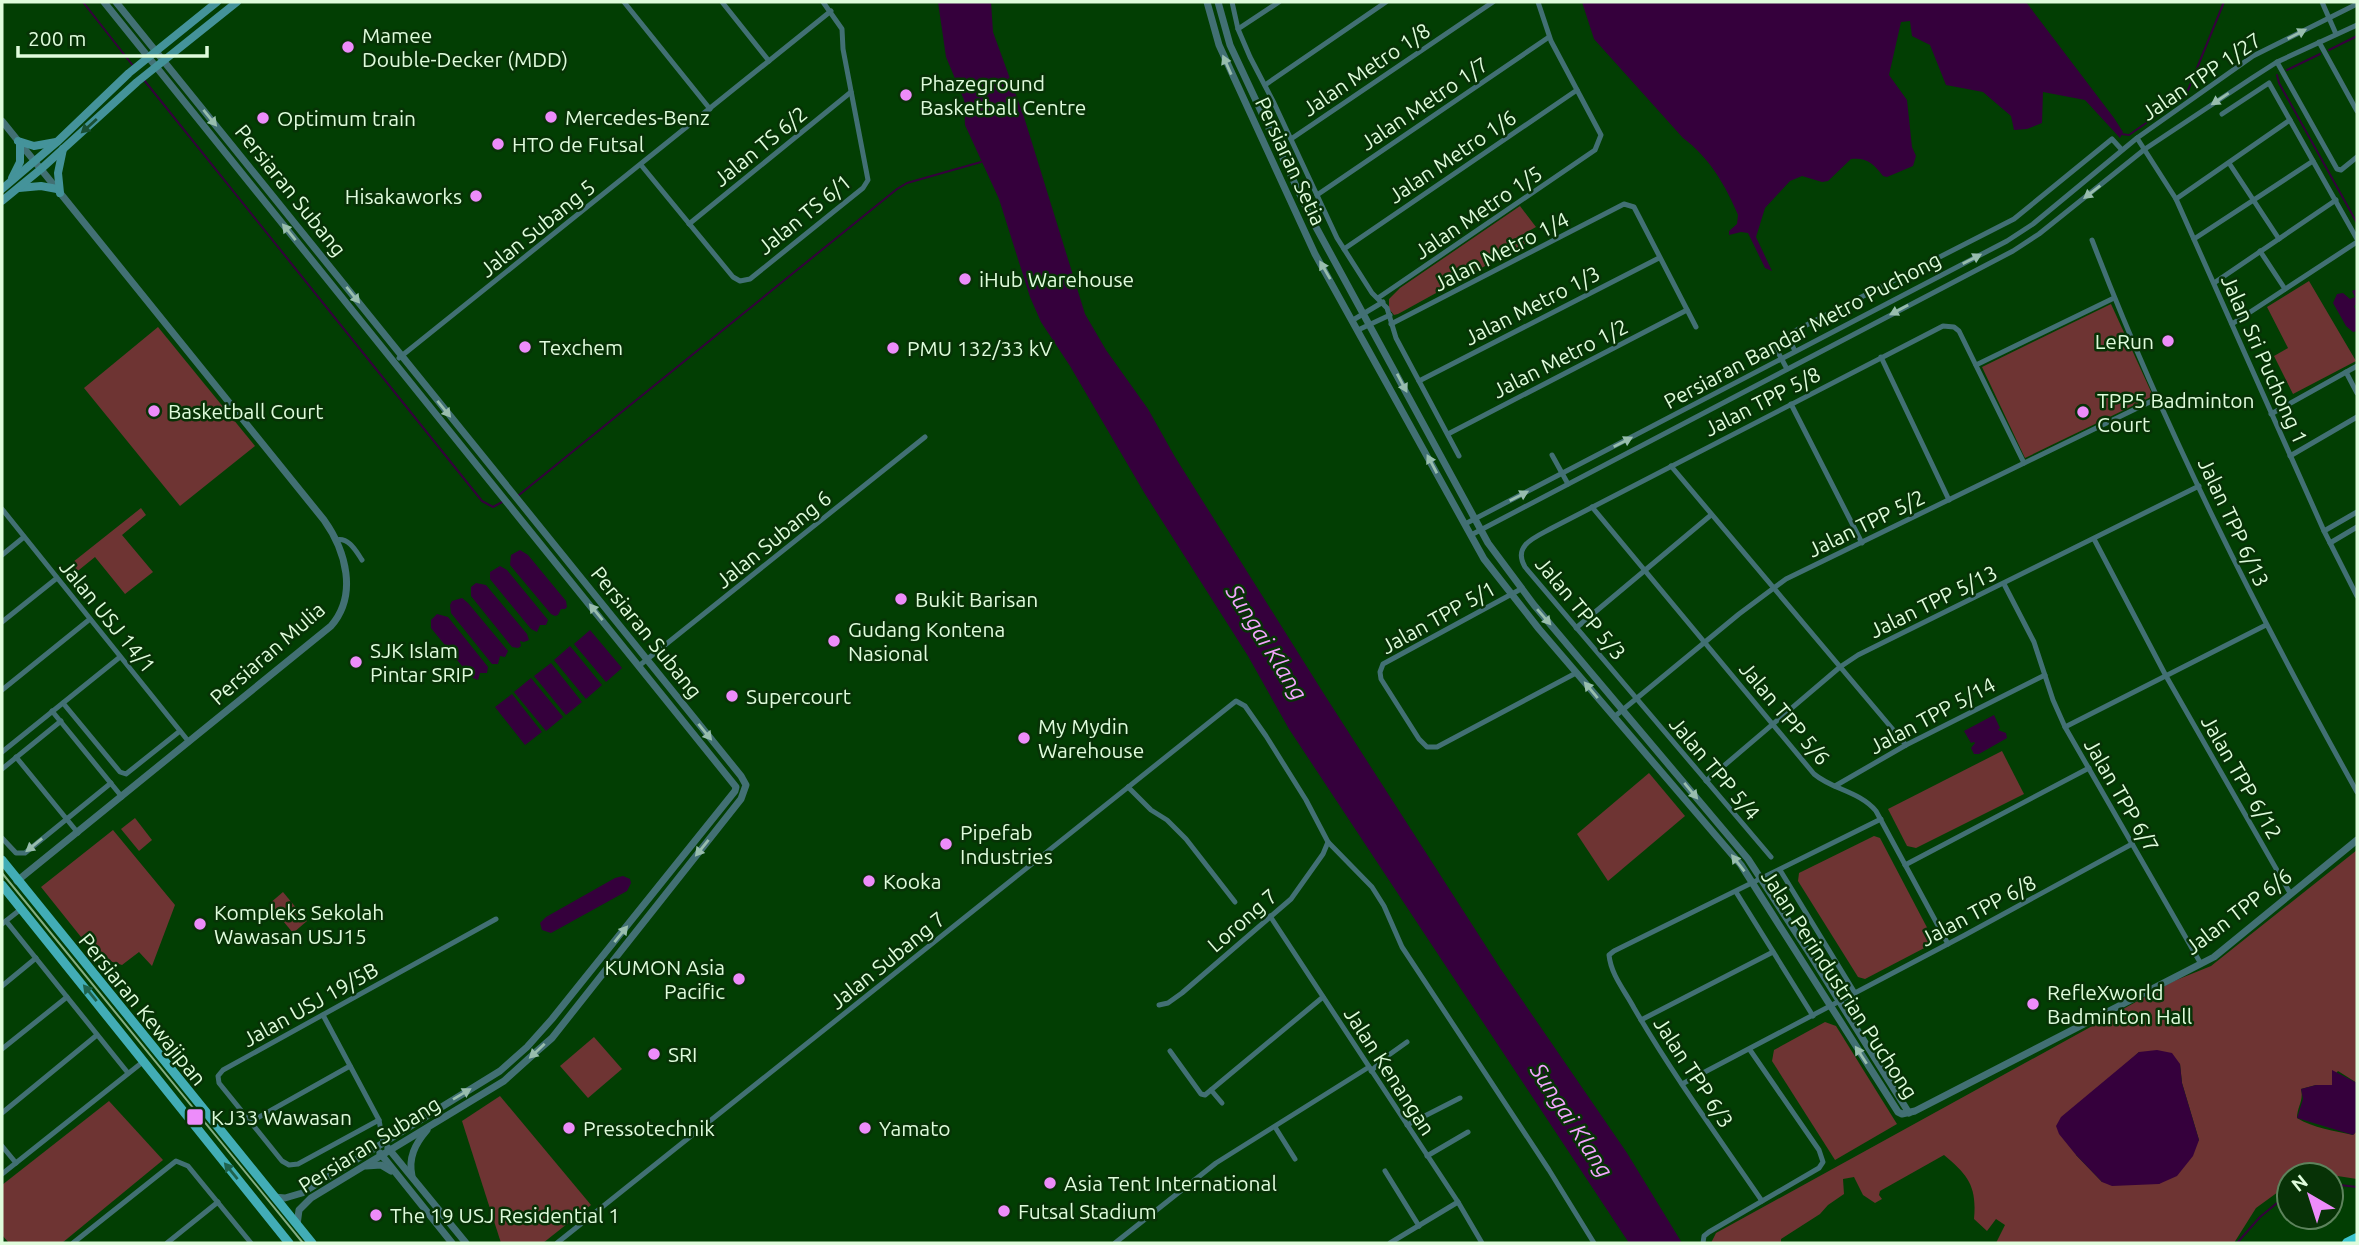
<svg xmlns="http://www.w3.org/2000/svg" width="2359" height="1245" viewBox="0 0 2359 1245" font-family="Ubuntu,sans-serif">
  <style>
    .green { fill: #6e3433; fill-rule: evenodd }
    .water { fill: #35003c }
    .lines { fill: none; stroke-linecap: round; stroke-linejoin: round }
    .stream { stroke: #35003c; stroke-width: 2 }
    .minor { stroke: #427074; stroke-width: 5 }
    .tertiary { stroke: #427074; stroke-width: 7 }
    .secondary { stroke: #44939a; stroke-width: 8 }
    .primary { stroke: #42adb6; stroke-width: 9 }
    .motorway { stroke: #3dc5d0; stroke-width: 10 }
    .tram { stroke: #84ae83; stroke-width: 2 }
    .oneway { fill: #98bdad }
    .oneway2 { fill: #194f32 }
    .oneway3 { fill: #1f634c }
    .poi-dot { fill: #ed8cfa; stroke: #073206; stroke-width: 2.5 }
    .labels { text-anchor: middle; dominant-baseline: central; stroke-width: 5; stroke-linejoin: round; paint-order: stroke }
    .poi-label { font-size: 21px; fill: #dffcdc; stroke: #073206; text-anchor: start }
    .street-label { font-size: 21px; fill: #dffcdc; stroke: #073206 }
    .water-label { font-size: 23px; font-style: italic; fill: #f3a5fd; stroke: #073206 }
  </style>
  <rect width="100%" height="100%" fill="#023e03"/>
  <g class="green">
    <path d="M1520,206l16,21 -14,8 3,9 -127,70 -4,1 -5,-6v-10l11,-11z"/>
    <path d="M2309,281l47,80 -63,33 -19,-38 14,-8 -21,-41z"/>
    <path d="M2111,304l42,92 -128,62 -43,-91z"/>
    <path d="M158,327l97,119 -75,60 -96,-118z"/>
    <path d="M141,508l5,7 -24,20 31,37 -28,22 -30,-37 -21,17 -6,-8z"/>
    <path d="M2002,751l22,43 -108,54 -9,-2 -19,-37z"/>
    <path d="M1649,773l36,43 -77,65 -31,-47z"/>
    <path d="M135,818l17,22 -13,11 -18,-22z"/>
    <path d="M113,830l62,75 -23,61 -13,-14 -17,13 -25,-8 -56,-70z"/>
    <path d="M1874,836l6,2 52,99v7l-67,35 -7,-2 -60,-96 1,-8z"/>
    <path d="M2357,850v233l-19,-12 -6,7v7h-16l-15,4c3,12 -4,18 -4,29 16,10 38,13 56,17l4,-4v48l-26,-4h-42v9l-33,24 -22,35h-238l9,-18 -9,-6 -9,12 -13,-12c3,-33 -6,-44 -30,-64l-64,36 -1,4 3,4 -7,4 -12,-8 -9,-18 -11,2 1,15 -16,11 -8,9 -39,25v4h-70l5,-10 458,-252 37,-15zM2139,1052l41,12 2,19 17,57 -40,44 -57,-2 -26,-27 33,-76z"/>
    <path d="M283,892l24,29 -14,12 -24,-29z"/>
    <path d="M1825,1022l11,4 61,98 -62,36 -63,-99 2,-11z"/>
    <path d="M594,1037l28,32 -34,29 -28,-32z"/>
    <path d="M500,1096l91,109 -48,38h-42l-39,-122z"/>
    <path d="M109,1101l54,59 -101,83h-53l-7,-8v-50z"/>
  </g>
  <g class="water">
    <path d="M938,2h53l2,30 31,85 61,197 21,36 42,59 27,48 149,237 176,274 127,185 55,90h-53l-340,-514 -41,-73 -103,-162 -75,-128 -29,-44 -11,-25 -31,-98 -34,-74 -1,-25 -18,-43z"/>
    <path d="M1582,2h444l88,116 9,14 -3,6 -35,-38 -42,-8 -1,31 -15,6 -13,1 -3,-14 -28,-24 -37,-7 -16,-40 -18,-9 -2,-15 -9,1 -12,53 18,25 5,47 4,9 -3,10 -26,11 -4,-1c-9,-12 -16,-19 -32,-17l-23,22 -6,1 -20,-6 -12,5 -25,27 -9,29 16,34 -7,-3 -17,-35 -7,-1 -12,3v-4l8,-7 1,-9c-12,-29 -29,-58 -55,-77l-89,-99z"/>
    <path d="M2357,289v15l-3,2 3,6v19l-4,1 -7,-6 -13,-23 4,-9 6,-1 7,6 5,-2 -3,-6z"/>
    <path d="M520,550l8,5 38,46 1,6 -2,2h-4l-3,6 -3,1 -4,-2 -41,-49 1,-10z"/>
    <path d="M500,566l7,4 41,50 -2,5h-6l-3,7 -6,-3 -41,-50v-7z"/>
    <path d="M476,583l10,2 41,49 2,6 -5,2 -4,-1 1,5 -3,2 -6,-1 -41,-51v-9z"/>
    <path d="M462,598l6,5 40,48 -3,6 -5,-1 -2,8h-6l-41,-51 -1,-8 2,-4z"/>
    <path d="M437,614l11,3 40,50 -1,6h-7l-2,7 -7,-3 -40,-49v-8z"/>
    <path d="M590,630l32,38 -16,14 -32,-38z"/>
    <path d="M570,646l32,39 -16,14 -32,-39z"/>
    <path d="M551,663l31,39 -16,13 -32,-39z"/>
    <path d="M531,678l32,39 -17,14 -32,-39z"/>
    <path d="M512,694l30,38 -17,13 -30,-38z"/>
    <path d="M1994,715l6,13 -2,2 8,3 1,5 -28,16h-5l-3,-6 4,-5 -1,-1 -3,1 -7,-12z"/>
    <path d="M623,876l7,3 1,4 -4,8 -76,42 -9,-3 -2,-7 6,-6 69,-39z"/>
    <path d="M2157,1050l15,3 8,11 2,19 17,57 -6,16 -16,20 -18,8 -47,2 -10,-4 -26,-27 -17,-21 -3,-8 5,-9 78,-65z"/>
    <path d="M2332,1070l25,13v48l-4,4 -56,-17 6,-19 -2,-10 15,-4h16z"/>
  </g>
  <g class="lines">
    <g class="stream">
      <path d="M83,2l51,65"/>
      <path d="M2329,50l28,-14"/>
      <path d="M2287,70l33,-16"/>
      <path d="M2277,75l2,8 78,140"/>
      <path d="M144,80l338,421 11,6 11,-6"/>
      <path d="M2121,134l8,1 57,-40 38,-93"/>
      <path d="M519,495l378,-306 10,-6 74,-21"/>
      <path d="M2331,1184l26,3"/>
      <path d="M2237,1243l23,-26 29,-24"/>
    </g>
    <g class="minor">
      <path d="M624,2l86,107"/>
      <path d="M722,2l47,59"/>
      <path d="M1232,2l6,27 12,28 24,46 63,135 35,55 15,15 9,30 63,118"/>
      <path d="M2322,2l14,32"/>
      <path d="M1238,29l41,-27"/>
      <path d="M2319,42l38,69"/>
      <path d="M2277,62l60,107 4,1 16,-13"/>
      <path d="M1265,85l121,-83"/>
      <path d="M2222,114l47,-31 88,156"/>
      <path d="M2137,138l39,61 148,332 33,65"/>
      <path d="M1291,139l202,-137"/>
      <path d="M2229,163l50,76"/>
      <path d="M641,165l92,112 7,4 10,-2 113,-91 5,-8 -25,-131 -1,-20 -19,-27"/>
      <path d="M1317,195l232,-158"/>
      <path d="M2176,199l114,-79"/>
      <path d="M689,224l162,-132"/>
      <path d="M2194,239l119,-78"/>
      <path d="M2092,240c73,191 166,374 265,552"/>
      <path d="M1344,249l233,-159"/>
      <path d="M2260,251l25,38"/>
      <path d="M2214,283l122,-83"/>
      <path d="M1378,298l217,-148 6,-15 -50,-94 -13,-39"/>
      <path d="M1353,320l30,-18"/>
      <path d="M1391,324l233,-120 10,3 62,120"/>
      <path d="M2232,324l125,-82"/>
      <path d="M1358,330l32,-15"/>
      <path d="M1773,343l14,26"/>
      <path d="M1795,351l-8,-16 227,-116 98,-80 10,11"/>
      <path d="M1881,357l68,143"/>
      <path d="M399,358l432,-347"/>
      <path d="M1976,365l138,-67"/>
      <path d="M2346,372l11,21"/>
      <path d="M1419,381l240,-123"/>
      <path d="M1791,404l71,139"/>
      <path d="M2271,414l86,-48"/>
      <path d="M1448,434l239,-124"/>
      <path d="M1552,455l16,29"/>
      <path d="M2290,456l67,-39"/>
      <path d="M1671,466l235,279"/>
      <path d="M1592,507l222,267c19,16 45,17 62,37l72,133"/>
      <path d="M2,509l187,233"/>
      <path d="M1465,524l542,-283 26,-17 104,-86 116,-82 104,-52"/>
      <path d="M2324,531l33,-19"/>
      <path d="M1471,535l542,-284 26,-17 106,-85 107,-71 25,-16 80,-37"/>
      <path d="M2094,539l72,137 124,217"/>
      <path d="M336,540c13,-3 20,11 26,20"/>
      <path d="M2330,543l27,-16"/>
      <path d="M2,555l22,-18"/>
      <path d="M2004,584l30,58 19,58 12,27 136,237"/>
      <path d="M1521,589l-138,75 -3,8 1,7 38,60 8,8h10l139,-74"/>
      <path d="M2,622l55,-44"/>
      <path d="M1576,628l135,-113"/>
      <path d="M640,665l285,-228"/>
      <path d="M2,690l88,-71"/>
      <path d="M63,703l57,69 6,2 54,-43"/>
      <path d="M52,711l70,86"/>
      <path d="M1614,717l125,-103 47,-35 372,-181"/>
      <path d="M2065,727l201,-102"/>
      <path d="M2,752l118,-95"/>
      <path d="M16,757l62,76"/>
      <path d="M2,769l59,-48"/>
      <path d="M1706,781l134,-114 18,-12 341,-169"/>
      <path d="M1835,786l71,-41 139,-70"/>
      <path d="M1128,787l23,23 16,10 19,19 49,63"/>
      <path d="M2,838l14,15h9l86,-70"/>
      <path d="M1771,857l-246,-290c-13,-22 11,-30 27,-39l391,-202 11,1 5,4 65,132"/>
      <path d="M1905,865l184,-97"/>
      <path d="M1780,870l75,123"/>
      <path d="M1736,892l77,124"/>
      <path d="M1270,916l188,286 24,41"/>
      <path d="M6,921l122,152"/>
      <path d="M2,924l19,-15"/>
      <path d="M2,986l34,-28"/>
      <path d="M1159,1005l9,-2 14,-10 109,-94 32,-45 5,-12"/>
      <path d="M323,1015l56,105 4,22"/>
      <path d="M1641,1020l132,-68"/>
      <path d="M2,1049l65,-52"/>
      <path d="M1170,1051l31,43 4,1 118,-98"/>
      <path d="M1371,1071l15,-14 21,-15"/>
      <path d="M1682,1084l283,-149 167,-91"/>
      <path d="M1211,1090l11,13"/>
      <path d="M2,1113l95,-78"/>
      <path d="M379,1120l-81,44 -9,1 -7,-4 -63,-78 -1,-7 5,-6 273,-151"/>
      <path d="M250,1122l100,-56"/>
      <path d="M1407,1125l53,-27"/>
      <path d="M1275,1127l20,32"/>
      <path d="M2,1146l14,17"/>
      <path d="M1427,1156l41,-24"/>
      <path d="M1385,1171l34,55"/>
      <path d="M2,1174l142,-113"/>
      <path d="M1762,1201c-43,-63 -89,-126 -128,-193 -9,-17 -23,-33 -25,-53l5,-4 267,-132"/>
      <path d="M73,1243l103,-82 12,5 63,77"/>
      <path d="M167,1243l51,-41"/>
      <path d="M557,1243l679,-542 9,5 21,30 40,64 22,42 44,45 12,19 18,41 147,223 45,73"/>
      <path d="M1115,1243l101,-80 153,-96"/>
      <path d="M1390,1243l68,-41"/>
      <path d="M1703,1243l1,-7 5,-4 110,-64 4,-6 -4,-12 -69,-100"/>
    </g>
    <g class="tertiary">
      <path d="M104,2l632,785 -1,4 -183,228 -25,28 -27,24 -198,122 -17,5 -11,-1"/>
      <path d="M116,2l625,774 5,9 -5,14 -189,239 -16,14 -32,29 -193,117 -12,12 -2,15"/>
      <path d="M1207,2l12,43 96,209 169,305 55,70 202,236 157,247 4,2 13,-3 299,-154 143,-117"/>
      <path d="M1218,2l12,43 81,173 177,325 46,62 214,254 60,92 101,162"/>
      <path d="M2,121l322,399c22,31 34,75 7,106l-314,255"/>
      <path d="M388,1148l78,95"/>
      <path d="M380,1153l72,90"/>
      <path d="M366,1166l15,-1 10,6"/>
      <path d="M412,1176c-4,-18 3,-32 15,-46"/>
    </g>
    <g class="secondary">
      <path d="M18,141l16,5 22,-4"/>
      <path d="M12,178l8,-16v-18"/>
      <path d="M19,188l22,-2 16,3"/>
      <path d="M2,189l55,-47 72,-69 88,-71"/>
      <path d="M60,193l-2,-20 5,-24"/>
      <path d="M2,201l39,-32 96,-87 100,-80"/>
    </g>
    <g class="primary">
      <path d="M2,860l310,383"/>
      <path d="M2,885l287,358"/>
    </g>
    <path class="motorway" d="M2347,1243l10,-5"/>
    <path class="tram" d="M2,873l301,370"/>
  </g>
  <defs><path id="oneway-solid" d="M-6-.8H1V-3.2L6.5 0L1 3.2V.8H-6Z" transform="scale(1.75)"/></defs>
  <g class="oneway">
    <use href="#oneway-solid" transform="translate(2297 34) rotate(-27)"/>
    <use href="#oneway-solid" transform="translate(1227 65) rotate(-114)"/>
    <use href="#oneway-solid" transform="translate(2220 99) rotate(146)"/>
    <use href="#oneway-solid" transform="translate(210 118) rotate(51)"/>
    <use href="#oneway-solid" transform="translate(2092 192) rotate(142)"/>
    <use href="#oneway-solid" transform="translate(289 232) rotate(-129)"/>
    <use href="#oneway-solid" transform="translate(1972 259) rotate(-27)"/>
    <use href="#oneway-solid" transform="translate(1325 270) rotate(-120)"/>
    <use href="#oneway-solid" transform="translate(353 295) rotate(51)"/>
    <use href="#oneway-solid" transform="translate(1899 310) rotate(152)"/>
    <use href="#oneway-solid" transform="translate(1402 383) rotate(62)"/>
    <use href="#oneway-solid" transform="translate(444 409) rotate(51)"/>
    <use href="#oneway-solid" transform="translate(1623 442) rotate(-27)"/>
    <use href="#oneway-solid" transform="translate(1432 464) rotate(-118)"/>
    <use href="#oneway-solid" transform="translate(1519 496) rotate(-27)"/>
    <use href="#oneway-solid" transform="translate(596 612) rotate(-129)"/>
    <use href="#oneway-solid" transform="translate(1544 617) rotate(49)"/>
    <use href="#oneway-solid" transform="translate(1591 690) rotate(-130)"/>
    <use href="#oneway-solid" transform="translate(705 732) rotate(51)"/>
    <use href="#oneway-solid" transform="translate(1691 791) rotate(50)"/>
    <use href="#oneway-solid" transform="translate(34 845) rotate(141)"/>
    <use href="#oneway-solid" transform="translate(702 848) rotate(129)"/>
    <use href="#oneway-solid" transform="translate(1738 863) rotate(-128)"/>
    <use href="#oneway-solid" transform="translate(621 934) rotate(-51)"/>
    <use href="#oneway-solid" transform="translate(537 1051) rotate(137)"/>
    <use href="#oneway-solid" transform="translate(1861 1055) rotate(-123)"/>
    <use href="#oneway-solid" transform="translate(462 1094) rotate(-31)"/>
  </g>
  <use class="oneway2" href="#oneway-solid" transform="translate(89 126) rotate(138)"/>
  <g class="oneway3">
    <use href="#oneway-solid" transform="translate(90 993) rotate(-129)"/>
    <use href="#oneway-solid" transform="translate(231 1171) rotate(-129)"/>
  </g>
  <g class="poi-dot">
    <circle cx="348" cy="47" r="7"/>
    <circle cx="906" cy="95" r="7"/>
    <circle cx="551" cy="117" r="7"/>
    <circle cx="263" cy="118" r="7"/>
    <circle cx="498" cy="144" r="7"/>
    <circle cx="476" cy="196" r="7"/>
    <circle cx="965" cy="279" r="7"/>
    <circle cx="2168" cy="341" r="7"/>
    <circle cx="525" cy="347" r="7"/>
    <circle cx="893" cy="348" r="7"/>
    <circle cx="154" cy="411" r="7"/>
    <circle cx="2083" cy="412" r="7"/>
    <circle cx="901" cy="599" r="7"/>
    <circle cx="834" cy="641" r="7"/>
    <circle cx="356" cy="662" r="7"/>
    <circle cx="732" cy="696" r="7"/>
    <circle cx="1024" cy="738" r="7"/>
    <circle cx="946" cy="844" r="7"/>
    <circle cx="869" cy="881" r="7"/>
    <circle cx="200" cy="924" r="7"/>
    <circle cx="739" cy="979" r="7"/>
    <circle cx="2033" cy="1004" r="7"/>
    <circle cx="654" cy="1054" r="7"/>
    <rect x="186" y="1108" width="18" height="18" rx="3.5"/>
    <circle cx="569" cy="1128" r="7"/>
    <circle cx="865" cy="1128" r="7"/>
    <circle cx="1050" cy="1183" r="7"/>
    <circle cx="1004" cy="1211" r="7"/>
    <circle cx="376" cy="1215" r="7"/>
  </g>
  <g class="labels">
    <g class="poi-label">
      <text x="362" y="35">Mamee<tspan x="362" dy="24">Double-Decker (MDD)</tspan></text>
      <text x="920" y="83">Phazeground<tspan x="920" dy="24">Basketball Centre</tspan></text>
      <text x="565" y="117">Mercedes-Benz</text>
      <text x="277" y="118">Optimum train</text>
      <text x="512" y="144">HTO de Futsal</text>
      <text x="462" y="196" text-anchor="end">Hisakaworks</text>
      <text x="979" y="279">iHub Warehouse</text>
      <text x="2154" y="341" text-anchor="end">LeRun</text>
      <text x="539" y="347">Texchem</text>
      <text x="907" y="348">PMU 132/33 kV</text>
      <text x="2097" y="400">TPP5 Badminton<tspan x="2097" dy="24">Court</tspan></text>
      <text x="168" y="411">Basketball Court</text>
      <text x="915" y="599">Bukit Barisan</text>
      <text x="848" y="629">Gudang Kontena<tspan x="848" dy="24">Nasional</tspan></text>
      <text x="370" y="650">SJK Islam<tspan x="370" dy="24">Pintar SRIP</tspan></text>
      <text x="746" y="696">Supercourt</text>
      <text x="1038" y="726">My Mydin<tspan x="1038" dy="24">Warehouse</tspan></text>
      <text x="960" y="832">Pipefab<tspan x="960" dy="24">Industries</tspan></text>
      <text x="883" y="881">Kooka</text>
      <text x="214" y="912">Kompleks Sekolah<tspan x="214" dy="24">Wawasan USJ15</tspan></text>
      <text x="725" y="967" text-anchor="end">KUMON Asia<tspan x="725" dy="24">Pacific</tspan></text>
      <text x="2047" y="992">RefleXworld<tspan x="2047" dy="24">Badminton Hall</tspan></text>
      <text x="668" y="1054">SRI</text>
      <text x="211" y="1117">KJ33 Wawasan</text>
      <text x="583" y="1128">Pressotechnik</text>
      <text x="879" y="1128">Yamato</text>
      <text x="1064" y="1183">Asia Tent International</text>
      <text x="1018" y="1211">Futsal Stadium</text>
      <text x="390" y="1215">The 19 USJ Residential 1</text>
    </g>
    <g class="street-label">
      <text transform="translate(1366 69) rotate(-34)">Jalan Metro 1/8</text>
      <text transform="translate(2201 76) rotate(-34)">Jalan TPP 1/27</text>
      <text transform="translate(1424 103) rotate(-34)">Jalan Metro 1/7</text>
      <text transform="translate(760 146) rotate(-39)">Jalan TS 6/2</text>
      <text transform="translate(1452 156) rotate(-34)">Jalan Metro 1/6</text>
      <text transform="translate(1291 161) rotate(65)">Persiaran Setia</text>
      <text transform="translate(291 190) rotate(51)">Persiaran Subang</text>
      <text transform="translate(1478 212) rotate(-34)">Jalan Metro 1/5</text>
      <text transform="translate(804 214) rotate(-39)">Jalan TS 6/1</text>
      <text transform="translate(537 228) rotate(-39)">Jalan Subang 5</text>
      <text transform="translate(1501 251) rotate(-27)">Jalan Metro 1/4</text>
      <text transform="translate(1532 305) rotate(-27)">Jalan Metro 1/3</text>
      <text transform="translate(1802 330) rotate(-28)">Persiaran Bandar Metro Puchong</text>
      <text transform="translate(1560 358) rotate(-27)">Jalan Metro 1/2</text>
      <text transform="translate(2265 359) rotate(66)">Jalan Sri Puchong 1</text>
      <text transform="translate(1762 401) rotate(-27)">Jalan TPP 5/8</text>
      <text transform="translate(2234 522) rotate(65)">Jalan TPP 6/13</text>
      <text transform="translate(1866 523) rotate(-26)">Jalan TPP 5/2</text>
      <text transform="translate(773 539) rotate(-39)">Jalan Subang 6</text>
      <text transform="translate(1933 601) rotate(-26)">Jalan TPP 5/13</text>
      <text transform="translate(1581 608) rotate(50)">Jalan TPP 5/3</text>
      <text transform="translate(108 616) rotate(51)">Jalan USJ 14/1</text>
      <text transform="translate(1438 617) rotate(-29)">Jalan TPP 5/1</text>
      <text transform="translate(647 632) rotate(51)">Persiaran Subang</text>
      <text transform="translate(267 653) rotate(-41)">Persiaran Mulia</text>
      <text transform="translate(1785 713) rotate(50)">Jalan TPP 5/6</text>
      <text transform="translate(1932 715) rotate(-28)">Jalan TPP 5/14</text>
      <text transform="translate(1715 768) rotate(50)">Jalan TPP 5/4</text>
      <text transform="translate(2242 777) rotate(60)">Jalan TPP 6/12</text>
      <text transform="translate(2122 795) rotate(60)">Jalan TPP 6/7</text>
      <text transform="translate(1978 910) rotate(-28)">Jalan TPP 6/8</text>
      <text transform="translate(2238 911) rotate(-37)">Jalan TPP 6/6</text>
      <text transform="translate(1242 920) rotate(-41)">Lorong 7</text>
      <text transform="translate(887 960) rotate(-39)">Jalan Subang 7</text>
      <text transform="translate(1840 984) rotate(57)">Jalan Perindustrian Puchong</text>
      <text transform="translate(310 1004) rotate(-29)">Jalan USJ 19/5B</text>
      <text transform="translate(143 1009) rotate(51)">Persiaran Kewajipan</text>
      <text transform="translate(1390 1071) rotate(57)">Jalan Kenangan</text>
      <text transform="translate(1694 1072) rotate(57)">Jalan TPP 6/3</text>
      <text transform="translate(369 1144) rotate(-32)">Persiaran Subang</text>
    </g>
    <g class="water-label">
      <text transform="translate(1267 642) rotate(58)">Sungai Klang</text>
      <text transform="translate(1572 1120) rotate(57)">Sungai Klang</text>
    </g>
  </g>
  <rect width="2359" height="1245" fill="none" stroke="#dffcdc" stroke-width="7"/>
  <g transform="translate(2310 1196) rotate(321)"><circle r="33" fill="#073206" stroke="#5d835c" stroke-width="2"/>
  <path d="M0-5L12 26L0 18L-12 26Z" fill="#ed8cfa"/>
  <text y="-10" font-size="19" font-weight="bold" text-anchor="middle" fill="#dffcdc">N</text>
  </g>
  <path d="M18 46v10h189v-10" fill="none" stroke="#dffcdc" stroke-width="3.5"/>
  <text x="28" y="46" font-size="21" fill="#dffcdc" stroke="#073206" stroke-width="5" paint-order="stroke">200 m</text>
</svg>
